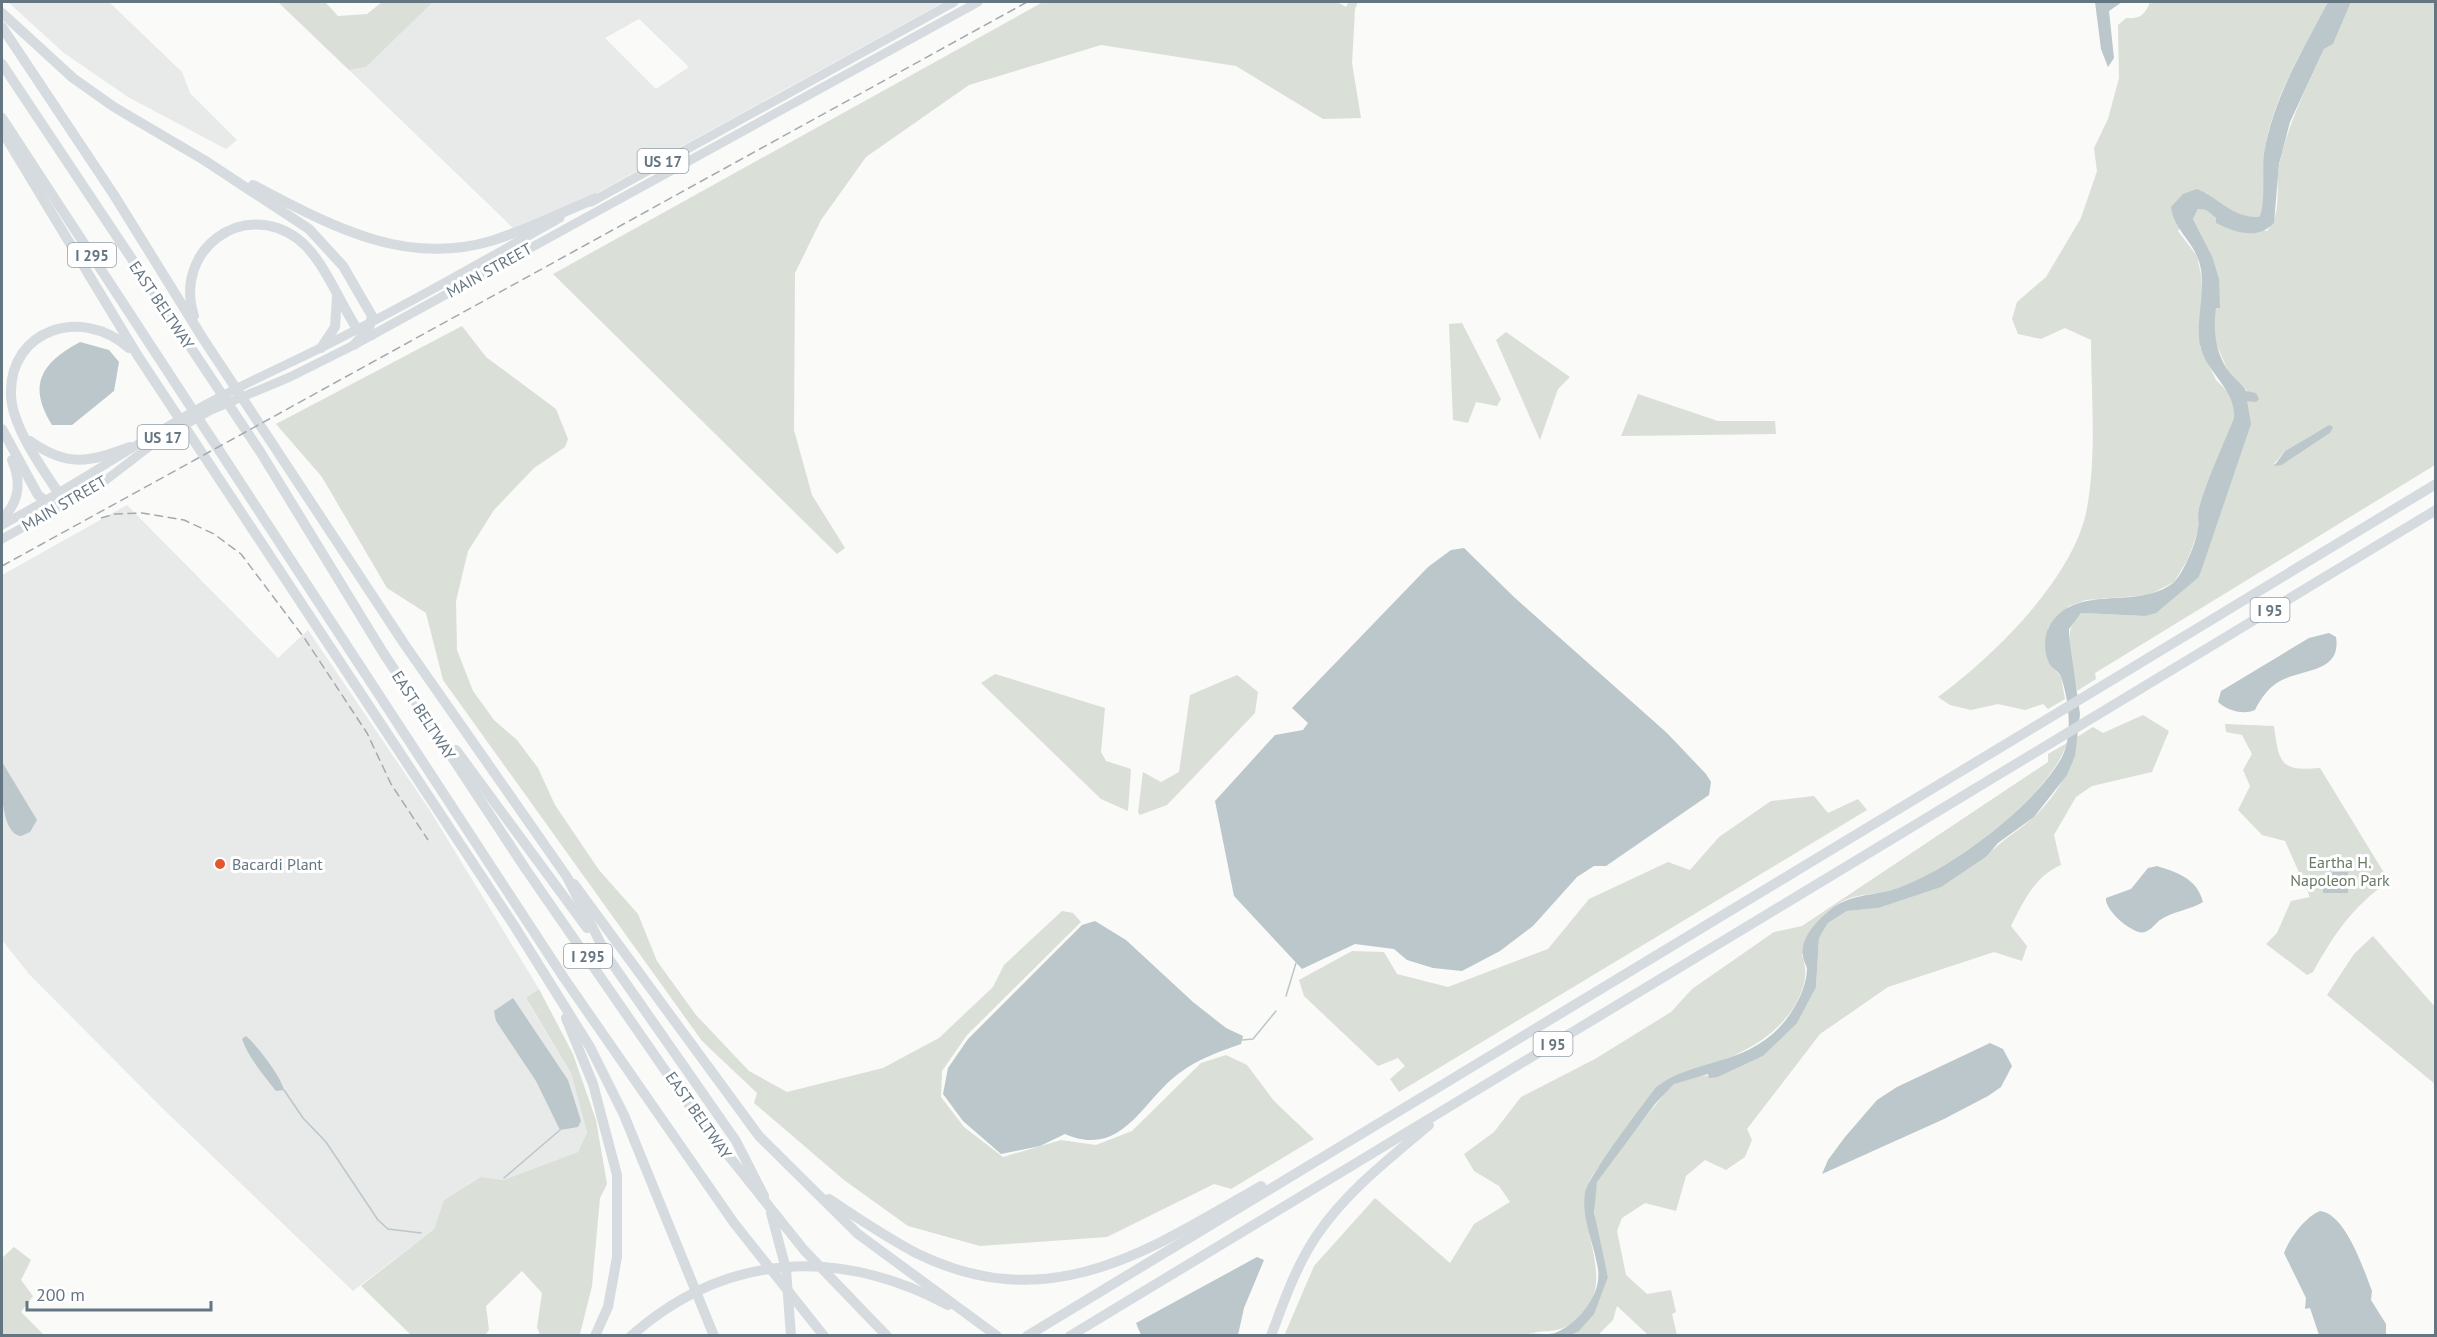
<svg xmlns="http://www.w3.org/2000/svg" width="2437" height="1337" viewBox="0 0 2437 1337" font-family="'PT Sans',sans-serif">
  <style>
    .built { fill: #e8e9e9; fill-rule: evenodd }
    .green { fill: #dadfd7; fill-rule: evenodd }
    .water { fill: #bbc7cb }
    .lines { fill: none; stroke-linecap: round; stroke-linejoin: round }
    .stream { stroke: #bbc7cb; stroke-width: 1.5 }
    .primary { stroke: #d6dbdf; stroke-width: 9 }
    .motorway { stroke: #d6dbdf; stroke-width: 10 }
    .rail { stroke: #a2aab0; stroke-width: 1.5; stroke-dasharray: 9 4.5; stroke-linecap: butt }
    .poi-dot { fill: #e4572e; stroke: #fff; stroke-width: 2 }
    .labels { text-anchor: middle; dominant-baseline: central; stroke-width: 6; stroke-linejoin: round; paint-order: stroke }
    .shield { fill: #fff; stroke: #939fa8; stroke-width: 1.5 }
    .shield-label { font-size: 15px; font-weight: bold; fill: #657683 }
    .street-label { font-size: 16px; fill: #657683; stroke: #fff }
    .park-label { font-size: 16px; fill: #687a64; stroke: #fff }
    .poi-label { font-size: 16px; fill: #657683; stroke: #fff; text-anchor: start }
  </style>
  <rect width="100%" height="100%" fill="#fafaf8"/>
  <g class="built">
    <path d="M8,2h101l73,70 8,21 47,47 -11,9 -98,-52 -64,-44z"/>
    <path d="M433,2h511l-351,193 -80,33 -164,-158 17,-3zM639,19l50,48 -33,22 -51,-51z"/>
    <path d="M127,505l151,153 30,-28 121,179 110,180 -13,10 45,74 16,59 -9,20 -75,28 -24,-3 -35,23 -10,29 -81,62 -194,-186 -130,-131 -27,-34v-365z"/>
  </g>
  <g class="green">
    <path d="M278,2h47l13,14 29,-2 15,-12h51l-67,65 -17,3z"/>
    <path d="M1043,2h294l9,5 3,-5h9l-3,7 -3,54 9,55 -38,1 -87,-53 -135,-21 -132,40 -103,72 -45,63 -26,53 -1,157 18,65 33,53 -8,6 -284,-280z"/>
    <path d="M2150,2h178c-24,47 -55,94 -63,147 -3,21 6,50 -6,68 -22,0 -37,-11 -53,-24l-28,38 19,25 4,19 2,22 -3,50 16,33 15,15 4,14 -1,9 -36,93v20l-10,28 -14,23 -25,13 -63,5 -17,6 -21,22 2,36 11,13 4,22 -17,10 -5,-5 -18,6 -27,-6 -27,6 -21,-5 -12,-8c55,-40 137,-120 149,-189 10,-55 4,-113 4,-168l-26,-12 -24,11 -23,-5 -6,-15 5,-17 29,-25 35,-59 16,-47 -3,-23 14,-29 11,-41 -1,-53 8,-7c14,1 19,-3 24,-16z"/>
    <path d="M2351,2h84v463l-340,208 1,6 -19,12c-4,-24 -18,-60 4,-78l64,3 54,-39 50,-184 -21,-22 -12,-28 -3,-17 3,-18h4l-8,-52 -19,-37 5,-10 8,1 10,8 51,13c17,-19 7,-48 13,-70 9,-40 27,-74 44,-112l9,-5zM2329,425l1,8 -48,32 -8,-1 11,-13z"/>
    <path d="M1462,323l39,76 -4,7 -21,-4 -8,21 -15,-3 -4,-96z"/>
    <path d="M462,326l24,31 70,52 12,30 -3,8 -31,21 -40,42 -26,41 -12,50 1,49 16,41 21,29 23,20 21,28 17,37 44,65 39,44 19,47 39,54 53,56 38,21 96,-24 56,-30 54,-51 11,-22 58,-54 11,2 8,9 -114,113 -25,36 -1,26 23,30 39,30 58,-17 35,5 36,-14 69,-68 25,-8 21,10 27,36 40,38 -83,50 -17,-5 -107,53 -127,9 -72,-20 -64,-46 -90,-77 3,-10 -55,-52 -259,-361 -17,-67 -39,-25 -65,-111 -46,-53z"/>
    <path d="M1506,332l64,45 -12,12 -18,51 -44,-100z"/>
    <path d="M1638,394l80,27h57l1,13 -155,2z"/>
    <path d="M995,674l110,34 -4,44 5,9 25,8 -3,42 -27,-12 -120,-116z"/>
    <path d="M1237,675l21,17 -3,21 -88,92 -27,10 -2,-3 5,-40 18,10 18,-10 11,-77z"/>
    <path d="M2143,715l26,16 -17,41 -60,14 -16,11 -22,38 7,30c-26,11 -38,37 -50,61l16,20 -5,15 -28,-9 -106,35 -68,47 -73,95 5,11 -7,17 -19,13 -21,-10 -19,16 -10,35 -31,-8 -23,15 -5,13 9,44 21,19 24,-4 5,22 -4,2 5,21h-29l-31,-29 -4,14 -15,15 -27,1 7,-4 30,-55c-5,-25 -21,-70 -11,-95 4,-8 70,-94 77,-98 12,-7 32,-11 44,-7l45,-21 53,-69 3,-49 9,-15 19,-12 31,-3 109,-52c14,-16 32,-25 47,-39 22,-21 40,-50 43,-80l16,-10 10,6z"/>
    <path d="M2225,724l49,2c5,36 5,46 46,42l69,113c-38,27 -54,52 -76,91l-6,3 -41,-31 11,-11 14,-32 19,-4 -25,-56 -23,-6 -24,-25 12,-24 -7,-16 9,-16 -10,-19 -16,-3z"/>
    <path d="M2067,743c-18,55 -120,130 -174,147 -17,5 -43,3 -57,16 -13,12 -23,34 -34,49 7,19 2,35 -8,52 -23,35 -57,49 -96,62 -16,5 -29,8 -42,18 -16,22 -32,45 -48,68 -6,8 -15,17 -19,27 -17,46 34,101 -14,139 -21,16 -33,6 -51,15h-240l30,-70 61,-68 75,65 24,-39 36,-22 -11,-16 -25,-15 -10,-17 30,-22 27,-35 74,-38 76,-47 21,-23 82,-57 28,-6 246,-164v-8z"/>
    <path d="M1814,796l14,17 30,-14 9,11 -468,282 -9,-13 15,-13 -7,-8 -20,8 -74,-70 -5,-16 53,-29 32,1 13,22 51,13 100,-38 41,-50 79,-37 22,8 29,-33 52,-36z"/>
    <path d="M2373,936l62,71v77l-108,-89 27,-41z"/>
    <path d="M539,989l34,65 23,66 11,64 -7,14 -8,88 -12,48 -40,1 -3,-8 5,-34 -20,-22 -36,35 3,24 -4,5h-74l-50,-49 73,-57 10,-29 36,-23 23,3 75,-28 9,-20 -16,-59 -45,-75z"/>
    <path d="M14,1247l17,13 -10,20 12,16 -12,16 23,23h-42v-77z"/>
  </g>
  <g class="water">
    <path d="M2095,2h27l-13,9 5,47 -6,9 -7,-18z"/>
    <path d="M2328,2h23l-18,42 -9,5 -34,73 -11,42 -5,59c-16,17 -38,10 -58,0v-5l-10,-8 -8,-1 -5,10 19,37 7,23 1,29h-4c-3,22 -1,42 11,61 5,8 14,13 19,22l10,2 3,6 -3,3 -9,-1 4,23 -52,153 -43,36 -11,3 -64,-3 -12,16v8l11,77 -5,42 -8,19 -33,42 -36,26 -11,13 -46,31 -63,21 -31,3 -19,12 -9,15 -3,49 -19,36 -34,33 -45,21 -9,1 -1,-4 -34,10 -19,20 -58,78 -3,30 14,65 -14,37 -16,18 -7,3 -47,1c10,-5 21,0 31,-3 23,-9 47,-38 43,-64 -4,-26 -17,-50 -13,-76 3,-17 57,-87 71,-106 38,-29 92,-20 129,-66 11,-14 21,-33 22,-51 0,-5 -4,-9 -4,-14 -3,-20 17,-38 31,-49 17,-12 39,-12 58,-17 55,-17 143,-84 170,-133 11,-22 7,-57 -1,-80 -2,-5 -6,-7 -10,-11 -7,-9 -8,-29 -2,-39 26,-46 86,-15 124,-44 10,-8 24,-42 25,-55 1,-7 -1,-13 1,-20 9,-31 23,-60 35,-90 2,-28 -25,-43 -33,-69 -8,-27 9,-63 -4,-93 -8,-18 -23,-28 -26,-49l12,-13 14,-5c24,10 33,28 62,28 7,-11 3,-45 5,-63 9,-56 38,-102 64,-152z"/>
    <path d="M80,342l29,8 10,12 -5,29 -42,34h-20c-25,-40 -11,-62 28,-83z"/>
    <path d="M2329,425l4,2 -3,6 -48,32 -8,1 11,-15z"/>
    <path d="M1464,548l50,49 153,136 39,41 5,8 -2,13 -103,71h-12l-17,11 -44,49 -33,25 -38,20 -29,-3 -26,-8 -13,-11 -39,-5 -53,25 -68,-73 -19,-95 60,-66 28,-5 5,-7 -16,-15 136,-141 23,-17z"/>
    <path d="M2329,633l7,4c6,36 -35,32 -56,44 -12,7 -19,17 -25,29 -12,5 -27,1 -37,-8l3,-11 88,-53z"/>
    <path d="M2,762l35,58 -7,12 -9,4c-21,-2 -20,-54 -19,-74z"/>
    <path d="M2157,866c19,6 40,12 46,36 -13,8 -30,9 -43,18 -5,4 -9,10 -15,12 -11,4 -41,-22 -39,-34l25,-9 17,-21z"/>
    <path d="M2332,872h16v21h-25v-10h9z"/>
    <path d="M1095,921l31,19 67,62 33,26 17,8 -2,8c-23,8 -43,15 -63,30 -36,27 -56,85 -113,60l-25,12 -39,8 -38,-33 -20,-27 5,-26 20,-29 114,-114z"/>
    <path d="M513,998l55,82 13,41 -3,6 -18,3 -24,-49 -40,-60 -2,-10z"/>
    <path d="M246,1036c11,9 36,42 38,54l-8,1c-12,-15 -28,-34 -34,-52z"/>
    <path d="M1990,1043l13,6 9,17 -11,21 -13,9 -44,23 -122,55 6,-14 17,-23 32,-37 20,-13z"/>
    <path d="M2320,1211c25,2 44,59 52,80l-1,9 15,24v11h-67l-9,-27 -5,1 1,-11 -22,-45c6,-15 21,-36 36,-42z"/>
    <path d="M1257,1257l7,3 -20,48 -6,27h-97l-5,-12z"/>
  </g>
  <g class="lines">
    <g class="stream">
      <path d="M1286,996l10,-33"/>
      <path d="M1242,1040l11,-1 23,-28"/>
      <path d="M284,1090l19,28 23,24 52,78 10,9 33,4"/>
      <path d="M504,1178l56,-48"/>
    </g>
    <g class="primary">
      <path d="M591,202l363,-200"/>
      <path d="M2,525c70,-37 134,-82 203,-120 47,-26 96,-46 143,-71 72,-36 142,-77 212,-116"/>
      <path d="M2,539l100,-56 56,-43 53,-30 79,-33 64,-32 624,-343"/>
    </g>
    <g class="motorway">
      <path d="M2,13l71,65 41,29 90,53 105,69 34,37 29,50 -3,12 -15,17"/>
      <path d="M2,27l112,168 88,142 203,308 162,232 37,73"/>
      <path d="M2,64l259,389 123,201 141,214 171,247 108,135 83,86"/>
      <path d="M2,118l562,860 170,245 90,113"/>
      <path d="M2,131l136,225 377,571 75,120 34,68 90,221"/>
      <path d="M253,185c75,39 150,82 238,56 36,-11 71,-29 106,-43"/>
      <path d="M194,316c-21,-65 48,-118 104,-77 24,18 40,60 56,85l4,5 14,6"/>
      <path d="M321,348l14,-21 2,-30"/>
      <path d="M2,429l36,66 18,14"/>
      <path d="M30,441c38,27 59,21 100,6"/>
      <path d="M66,504c-19,-29 -54,-75 -55,-109 -2,-66 71,-89 118,-47"/>
      <path d="M2,519c17,-17 20,-36 10,-59"/>
      <path d="M456,750l131,178"/>
      <path d="M574,884l185,252 99,98 139,102"/>
      <path d="M600,946l136,195 28,55"/>
      <path d="M566,1018l27,66 24,91v82l-9,50 -13,29"/>
      <path d="M829,1199c29,19 58,39 89,55 132,64 230,-3 343,-68"/>
      <path d="M771,1213l15,56 5,67"/>
      <path d="M631,1336c95,-84 207,-89 317,-31"/>
      <path d="M1027,1336l1409,-852"/>
      <path d="M1070,1336l1366,-826"/>
      <path d="M1271,1336c13,-35 25,-70 46,-101 30,-44 72,-76 112,-110"/>
    </g>
    <g class="rail">
      <path d="M101,518l14,-4 27,-1 42,7 30,14 27,20 64,85 62,94 24,51 37,56"/>
      <path d="M2,566l1025,-564"/>
    </g>
  </g>
  <circle class="poi-dot" cx="220" cy="864" r="6"/>
  <g class="labels">
    <g class="shield">
      <rect x="637.5" y="149" width="51" height="24" rx="4.5"/>
      <rect x="68" y="243" width="48" height="24" rx="4.5"/>
      <rect x="137.5" y="425" width="51" height="24" rx="4.5"/>
      <rect x="2250.5" y="598" width="39" height="24" rx="4.5"/>
      <rect x="564" y="944" width="48" height="24" rx="4.5"/>
      <rect x="1533.5" y="1032" width="39" height="24" rx="4.5"/>
    </g>
    <g class="shield-label">
      <text x="663" y="161">US 17</text>
      <text x="92" y="255">I 295</text>
      <text x="163" y="437">US 17</text>
      <text x="2270" y="610">I 95</text>
      <text x="588" y="956">I 295</text>
      <text x="1553" y="1044">I 95</text>
    </g>
    <g class="street-label">
      <text transform="translate(489 270) rotate(-29)">MAIN STREET</text>
      <text transform="translate(162 305) rotate(56)">EAST BELTWAY</text>
      <text transform="translate(64 503) rotate(-30)">MAIN STREET</text>
      <text transform="translate(424 715) rotate(57)">EAST BELTWAY</text>
      <text transform="translate(699 1115) rotate(55)">EAST BELTWAY</text>
    </g>
    <g class="park-label">
      <text x="2340" y="862">Eartha H.<tspan x="2340" dy="18">Napoleon Park</tspan></text>
    </g>
    <g class="poi-label">
      <text x="232" y="864">Bacardi Plant</text>
    </g>
  </g>
  <rect width="2437" height="1337" fill="none" stroke="#657683" stroke-width="6"/>
  <path d="M27 1301v9h184v-9" fill="none" stroke="#657683" stroke-width="3"/>
  <text x="36" y="1301" font-size="18" fill="#657683" stroke="#ffffff" stroke-width="4.5" paint-order="stroke">200 m</text>
</svg>
